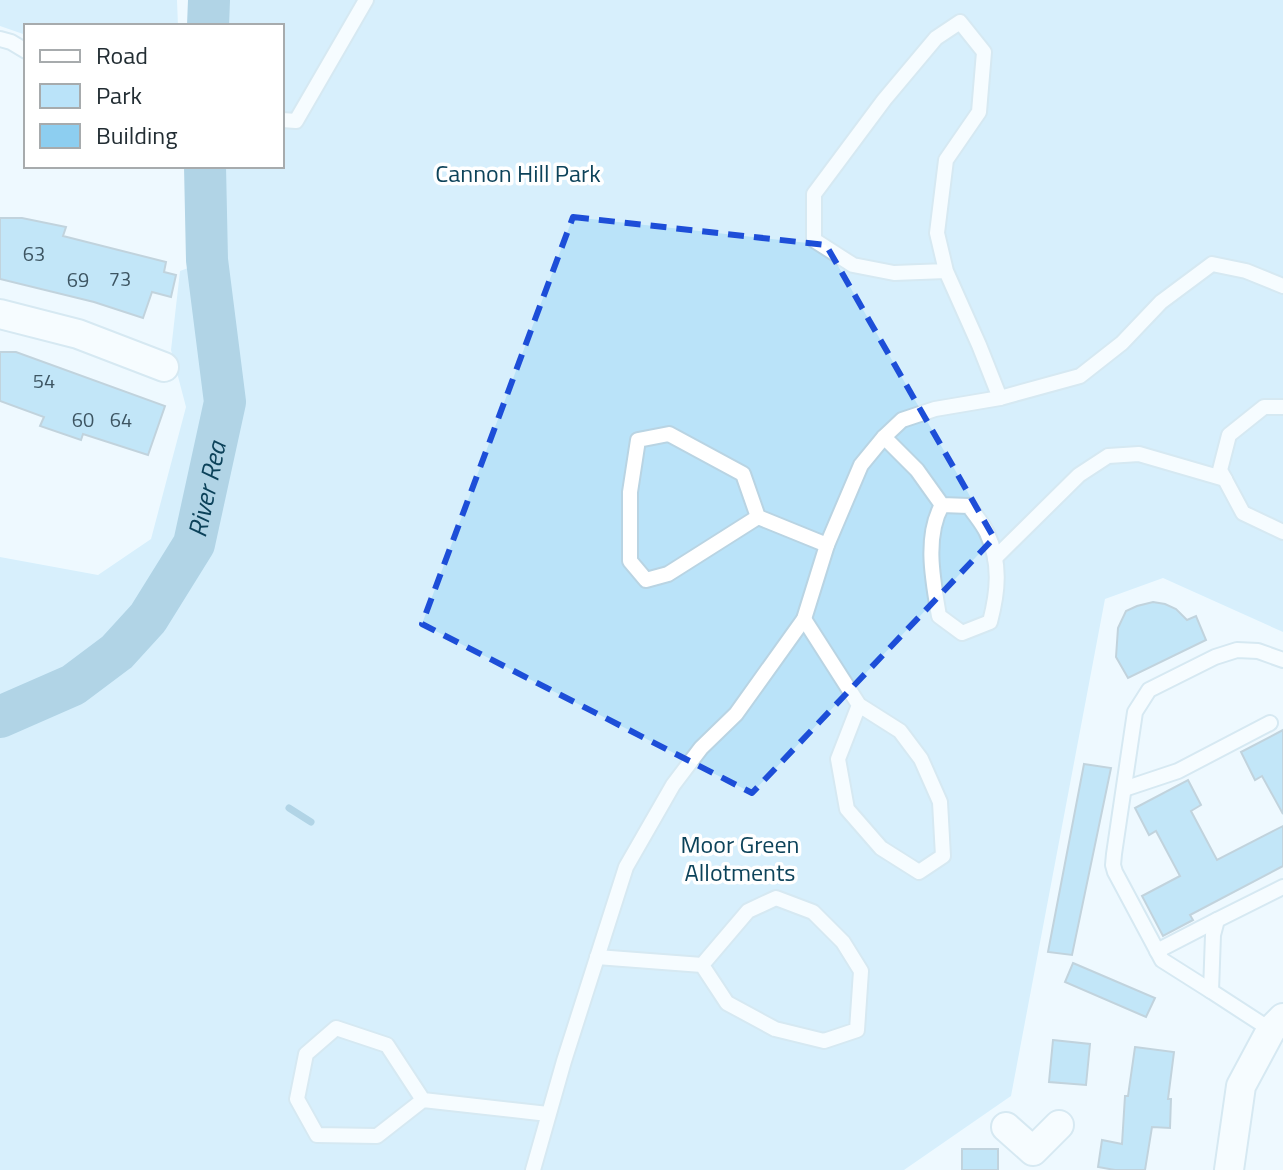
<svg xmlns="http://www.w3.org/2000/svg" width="1283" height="1170" viewBox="0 0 1283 1170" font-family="'Titillium Web',sans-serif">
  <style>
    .green { fill: #bae3f9 }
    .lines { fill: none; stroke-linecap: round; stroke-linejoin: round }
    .stream { stroke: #66a6c7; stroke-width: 7 }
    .river { stroke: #66a6c7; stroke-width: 42 }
    .building { fill: #8dcef0; stroke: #8ba5b4; stroke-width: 2 }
    .lane-casing { stroke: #b9d4e3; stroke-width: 18 }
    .street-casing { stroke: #b9d4e3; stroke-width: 32 }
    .lane { stroke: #fff; stroke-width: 14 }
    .street { stroke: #fff; stroke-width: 28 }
    .marked { fill: none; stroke: #1d4ed8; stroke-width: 6; stroke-dasharray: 16 10; stroke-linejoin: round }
    .labels { text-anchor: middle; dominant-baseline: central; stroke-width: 7; stroke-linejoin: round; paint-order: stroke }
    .number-label { font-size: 20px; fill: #3d5562 }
    .park-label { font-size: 24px; fill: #0d435a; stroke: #fff }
    .water-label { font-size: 26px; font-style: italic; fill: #0c425a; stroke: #fff }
  </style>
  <rect width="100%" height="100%" fill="#eef9ff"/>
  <g class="green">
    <path d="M0,0h177l1,26h-152v9l-26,-9z"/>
    <path d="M215,0h1068v632l-120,-54 -58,21 -94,497 -107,74h-904v-613l98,18 53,-36 35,-132 -15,-57 9,-79 40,-15 -2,-90h64v-140h-66z"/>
  </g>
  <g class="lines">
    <path class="stream" d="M289,808l22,14"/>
    <g class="river">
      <path d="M208,26l1,-26"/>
      <path id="s1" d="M0,717l73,-32 44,-33 31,-34 46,-74 31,-142 -18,-142 -2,-94"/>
    </g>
  </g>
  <g class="building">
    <path d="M0,218h22l44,9 -3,9 103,26 -2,10 12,3 -5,22 -19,-5 -9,26 -49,-16 -94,-23z"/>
    <path d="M0,352h16l149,54 -17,49 -65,-21 -2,6 -41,-14 4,-9 -44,-16z"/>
    <path d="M1153,602l12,2 11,5 11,11 9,-4 10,24 -78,38 -12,-21 2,-29 8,-17 11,-5z"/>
    <path d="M1283,730v84l-21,-38 -7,4 -14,-28z"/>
    <path d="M1084,764l27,4 -39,187 -24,-3z"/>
    <path d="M1188,780l13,25 -10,6 26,49 66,-34v40l-93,49 3,5 -30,16 -21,-40 38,-20 -24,-45 -7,4 -14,-27z"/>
    <path d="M1073,963l82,35 -9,19 -81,-35z"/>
    <path d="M1053,1040l37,4 -4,41 -37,-3z"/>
    <path d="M1135,1047l39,5 -6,47h3l-1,29 -18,-1 -7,43h-30l-17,-3 4,-27 20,4 3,-48h3z"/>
    <rect x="962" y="1149" width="36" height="21"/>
  </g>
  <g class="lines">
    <defs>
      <g id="lane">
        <path d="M0,39l11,3 15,9"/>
        <path d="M282,120l14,1 70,-121"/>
        <path d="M946,271l-52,2 -41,-8 -39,-25v-46l70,-94 52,-62 24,-16 24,30 -5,60 -33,48 -9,73 9,38 33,74 21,53"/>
        <path d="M1283,407h-19l-35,28 -9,35 23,43 40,19"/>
        <path d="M884,437l33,33 25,35 27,1c6,9 14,18 18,27 14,30 11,58 3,89l-28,11 -23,-17c-6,-35 -15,-79 3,-111"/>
        <path d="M758,517l-90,57 -22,6 -16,-19v-69l8,-52 31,-6 74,40 15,43 69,28"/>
        <path d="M995,558l84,-83 29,-19 31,-2 86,25"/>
        <path d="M804,619l55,86 41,26 21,28 19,43 3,54 -24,16 -38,-24 -34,-39 -9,-50 21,-54"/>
        <path d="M1124,789l54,-18 92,-48"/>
        <path d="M1157,951l60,-31"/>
        <path d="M597,957l105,8 46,-54 28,-13 37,14 30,30 18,29 -4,59 -33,11 -49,-12 -48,-26 -25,-38"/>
        <path d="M1211,991l-49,-31 -47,-88 -2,-7 1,-11 21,-142 14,-22 66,-33 22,-7 21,1 25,9"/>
        <path d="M1271,1030l-60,-39 2,-56 4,-15 66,-33"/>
        <path d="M423,1100l-46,36 -60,-1 -20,-36 9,-45 30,-26 51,17 36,55 125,14"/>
        <path d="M533,1170l31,-109 62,-194 47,-82 28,-37 35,-34 68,-95 23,-74 34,-80 23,-28 18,-17 33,-11 65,-11 80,-22 42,-33 39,-41 51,-38 34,7 37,15"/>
      </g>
      <g id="street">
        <path d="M0,314l78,20 86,33"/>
        <path d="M1006,1127l27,24 26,-26"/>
        <path d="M1229,1170l12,-84 30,-56 12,-12"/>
      </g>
    </defs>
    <use href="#lane" class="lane-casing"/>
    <use href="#street" class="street-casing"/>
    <use href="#lane" class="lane"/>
    <use href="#street" class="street"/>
  </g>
  <path d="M0 0H1283V1170H0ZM573,217l253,28 168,293 -242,255 -330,-169z" fill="#eef9ff" fill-opacity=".55" fill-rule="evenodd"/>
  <path class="marked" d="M573,217l253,28 168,293 -242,255 -330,-169z"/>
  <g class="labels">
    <g class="number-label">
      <text x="34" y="253">63</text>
      <text x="120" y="278">73</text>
      <text x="78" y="279">69</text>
      <text x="44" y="380">54</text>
      <text x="83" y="419">60</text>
      <text x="121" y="419">64</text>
    </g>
    <g class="park-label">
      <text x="518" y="173">Cannon Hill Park</text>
      <text x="740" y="844">Moor Green<tspan x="740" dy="28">Allotments</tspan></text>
    </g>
    <g class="water-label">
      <text stroke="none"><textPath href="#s1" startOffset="324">River Rea</textPath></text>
    </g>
  </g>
  <rect x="24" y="24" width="260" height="144" fill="#ffffff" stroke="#a7abad" stroke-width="2"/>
  <rect x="40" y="50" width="40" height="12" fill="#ffffff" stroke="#a7abad" stroke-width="2"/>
  <text x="96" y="64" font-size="24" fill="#222d33">Road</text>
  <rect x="40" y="84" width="40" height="24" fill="#bae3f9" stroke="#a7abad" stroke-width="2"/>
  <text x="96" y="104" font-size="24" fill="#222d33">Park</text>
  <rect x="40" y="124" width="40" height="24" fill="#8dcef0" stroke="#a7abad" stroke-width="2"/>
  <text x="96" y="144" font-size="24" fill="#222d33">Building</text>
</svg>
